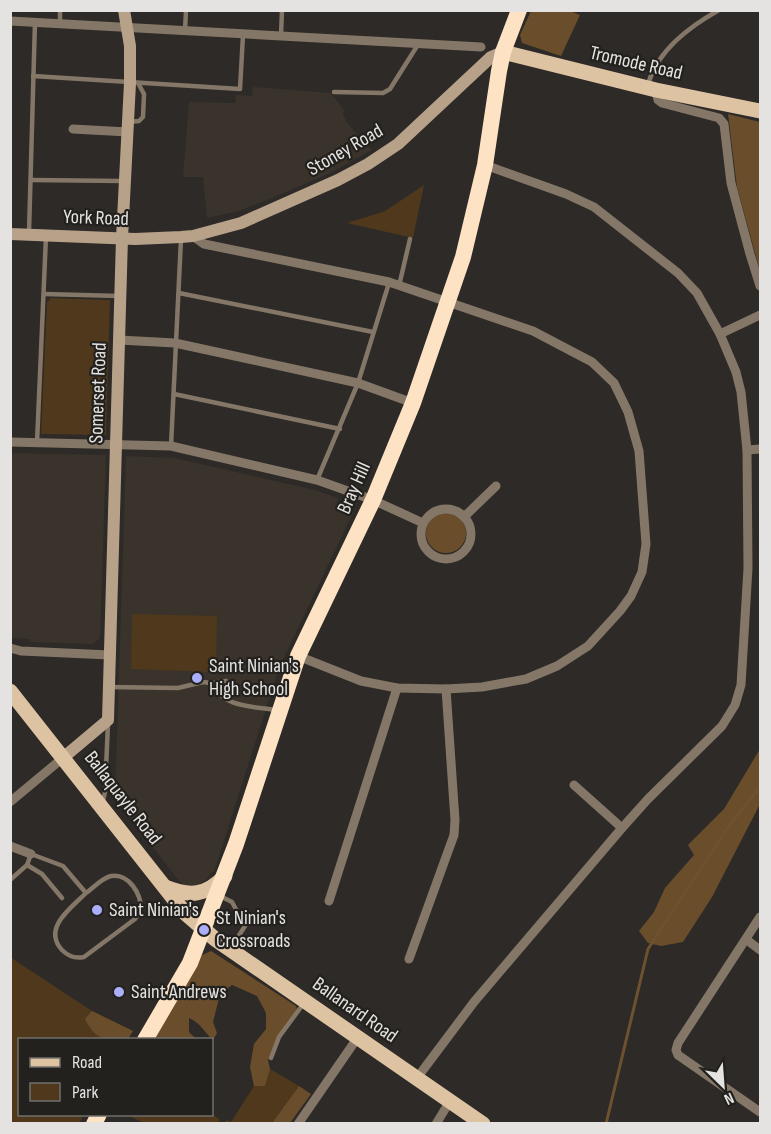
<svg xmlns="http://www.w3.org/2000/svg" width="771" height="1134" viewBox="0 0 771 1134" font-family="'Sofia Sans Condensed',sans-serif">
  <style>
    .built { fill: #3a332b }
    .green { fill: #4f381c }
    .forest { fill: #6a4e2c }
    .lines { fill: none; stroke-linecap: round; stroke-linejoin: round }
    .stream { stroke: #6e522f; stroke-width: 3 }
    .lane { stroke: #847767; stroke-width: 4.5 }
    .street { stroke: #847767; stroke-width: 9 }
    .secondary { stroke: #b7a289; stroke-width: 12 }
    .primary { stroke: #dec3a3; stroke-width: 15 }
    .highway { stroke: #fde2c4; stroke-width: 16 }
    .poi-dot { fill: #abaffb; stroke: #23211e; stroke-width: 2 }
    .labels { text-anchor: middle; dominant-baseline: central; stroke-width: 4.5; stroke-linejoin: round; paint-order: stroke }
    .street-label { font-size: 20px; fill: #e5e3e1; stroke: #23211e }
    .poi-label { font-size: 20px; fill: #e5e3e1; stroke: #23211e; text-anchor: start }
  </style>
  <rect width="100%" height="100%" fill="#2d2a27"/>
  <g class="built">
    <path d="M253,87l78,6 13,17 -1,5 5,9 24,26 -42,23 -63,27 -28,11 -32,7 -4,-41h-20l6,-75 46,1 1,-8 16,1z"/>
    <path d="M11,453l95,2 -6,183 -8,6 -62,-2 -1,-3 -18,-1z"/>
    <path d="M126,456l48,2 141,32 23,8 -1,5 16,6v4l-74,155 -65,204h-2l-6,8 -7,4 1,2 -13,1 -8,-6 -64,-83z"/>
  </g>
  <g class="green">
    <path d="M424,185l-11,53 -66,-15 38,-12z"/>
    <path d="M51,298l59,2 -4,135 -65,-1 6,-132z"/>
    <path d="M132,614l85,2 -1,56 -85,-3z"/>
    <path d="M10,957l82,54 41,20 -5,8 -108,1v74l64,1 -5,8h-68z"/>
    <path d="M270,1069l29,17 -27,37 -48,1 2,-4 5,2 23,-36h11z"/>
    <path d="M212,1114l7,5 1,4h-76l-17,-8z"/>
  </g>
  <g class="forest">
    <path d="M531,11h39l10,4 -19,41 -39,-13 -2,-8z"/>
    <path d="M728,114l32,8v149l-23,-84z"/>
    <circle cx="446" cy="533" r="20"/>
    <path d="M760,749v55l-48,93 -29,45 -22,4 -13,-3 -9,-12 15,-19 11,-24 29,-33 -6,-10 36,-36z"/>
    <path d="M211,951l85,55 1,3 -29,51 2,9 -5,17h-11l-4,-19 4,-23 12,-15v-16l-9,-17 -25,-11 -12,9 -7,28 4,11 -4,7c-10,-9 -11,-16 -24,-22v14l7,7 -43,1 49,-85z"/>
    <path d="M92,1011l41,20 -5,8c-23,1 -32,2 -43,-20z"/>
    <path d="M299,1086l12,8 -21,29h-18z"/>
  </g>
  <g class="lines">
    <path class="stream" d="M606,1124l42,-175 80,-122 32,-40"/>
    <g class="lane">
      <path d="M60,24v-14"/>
      <path d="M185,31l1,-21"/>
      <path d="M281,35l1,-25"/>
      <path d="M33,76l207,13 3,-54"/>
      <path d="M648,84c10,-34 41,-57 71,-74"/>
      <path d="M334,92l49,1 7,-4 29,-46"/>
      <path d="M128,122l11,-1 4,-4 1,-23 -6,-11"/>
      <path d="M31,180l92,1"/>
      <path d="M29,232l6,-210"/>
      <path d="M399,286l11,-47"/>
      <path d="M179,293l194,39"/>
      <path d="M44,294l75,2"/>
      <path d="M174,394l166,35"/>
      <path d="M37,443l9,-207"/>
      <path d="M171,446l10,-207"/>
      <path d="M317,480l41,-97 31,-100"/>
      <path d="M210,683l16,-2"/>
      <path d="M109,687l69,1 25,-6 7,1c14,25 41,23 66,27"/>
      <path d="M103,801l2,-9 3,-69"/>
      <path d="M27,865l15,9 20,24"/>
      <path d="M10,880l17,-15 4,-11 32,12 23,27c-15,15 -44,35 -24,57 6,6 13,9 22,7l51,-38 6,-10c0,-15 -12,-36 -30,-33 -9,2 -18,12 -25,17"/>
      <path d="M220,896l12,6 13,24 -14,22"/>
      <path d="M271,1058l8,-21 25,-34"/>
    </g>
    <g class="street">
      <path d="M10,21l471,26"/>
      <path d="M656,90l2,10 4,3 57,15 5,6 7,59 19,71 10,32"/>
      <path d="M73,129l55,3"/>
      <path d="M193,236l11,8 185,38 144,49 59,31 22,21 14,29 11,39 7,93 -4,28 -11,24 -11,15 -32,35 -31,20 -31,13 -44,8 -36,2 -49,-1 -36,-7 -63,-25"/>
      <path d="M720,334l40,-19"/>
      <path d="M119,340l56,3 183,40 55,20"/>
      <path d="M10,442l161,4 146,34 56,20 50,23"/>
      <path d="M747,450l13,-1"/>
      <circle cx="446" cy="534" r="25"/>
      <path d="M464,517l32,-31"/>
      <path d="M10,648l11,3 89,4"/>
      <path d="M574,785l48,43"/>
      <path d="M10,802l54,-45"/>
      <path d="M10,846l21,8"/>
      <path d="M329,901l68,-213"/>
      <path d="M760,917l-82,126 -2,7 2,5 82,57"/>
      <path d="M747,940l13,10"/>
      <path d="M409,959l45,-124 1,-15 -9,-131"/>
      <path d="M417,1078l57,-76 148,-174 26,-29 74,-73 13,-21 6,-20 7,-117 -1,-118 -6,-58 -5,-20 -16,-38 -23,-41 -19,-20 -84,-66 -28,-13 -81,-29"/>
      <path d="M298,1124l60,-87"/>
      <path d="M436,1124l14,-23"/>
    </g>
    <g class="secondary">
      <path d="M10,234l125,5 46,-2 12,-1 48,-13 97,-43 30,-16 30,-20 93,-87 12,-5"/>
      <path d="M64,757l44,-37 14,-482 8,-155v-37l-6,-36"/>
    </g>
    <g class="primary">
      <path d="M503,52l153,38 104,21"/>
      <path d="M10,691l175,222 30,26 268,185"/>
      <path d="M165,887c25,10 41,9 60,-11"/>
    </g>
    <g class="highway">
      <path d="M145,1040l45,-77 46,-119 62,-188 75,-156 40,-97 50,-146 22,-92 14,-94 4,-19 16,-42"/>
      <path d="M94,1124l5,-10"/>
    </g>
  </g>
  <g class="poi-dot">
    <circle cx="197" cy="678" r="6"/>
    <circle cx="97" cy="910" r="6"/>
    <circle cx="204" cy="930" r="6"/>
    <circle cx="119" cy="992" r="6"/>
  </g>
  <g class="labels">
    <g class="street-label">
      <text transform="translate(636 63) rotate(13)">Tromode Road</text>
      <text transform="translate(345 150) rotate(-30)">Stoney Road</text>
      <text transform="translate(96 218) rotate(2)">York Road</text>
      <text transform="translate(98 393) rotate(-88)">Somerset Road</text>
      <text transform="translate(354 488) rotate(-66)">Bray Hill</text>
      <text transform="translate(123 798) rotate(52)">Ballaquayle Road</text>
      <text transform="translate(355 1010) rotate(35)">Ballanard Road</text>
    </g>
    <g class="poi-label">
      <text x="209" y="666">Saint Ninian's<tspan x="209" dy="23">High School</tspan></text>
      <text x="109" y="910">Saint Ninian's</text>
      <text x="216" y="918">St Ninian's<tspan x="216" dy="23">Crossroads</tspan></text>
      <text x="131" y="992">Saint Andrews</text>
    </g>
  </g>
  <rect width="771" height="1134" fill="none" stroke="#e5e3e1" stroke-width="24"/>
  <rect x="18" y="1038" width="195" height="78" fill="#23211e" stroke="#716f6c" stroke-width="1.5"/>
  <rect x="30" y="1058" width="30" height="9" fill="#dec3a3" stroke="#716f6c" stroke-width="1.5"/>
  <text x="72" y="1068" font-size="18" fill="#e5e3e1">Road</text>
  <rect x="30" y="1083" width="30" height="18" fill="#4f381c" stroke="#716f6c" stroke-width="1.5"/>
  <text x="72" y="1098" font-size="18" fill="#e5e3e1">Park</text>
  <g transform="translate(723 1086) rotate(155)" stroke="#23211e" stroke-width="4.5" paint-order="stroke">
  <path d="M0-4.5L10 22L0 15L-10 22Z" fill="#e5e3e1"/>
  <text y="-9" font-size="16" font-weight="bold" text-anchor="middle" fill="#e5e3e1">N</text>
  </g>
</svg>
